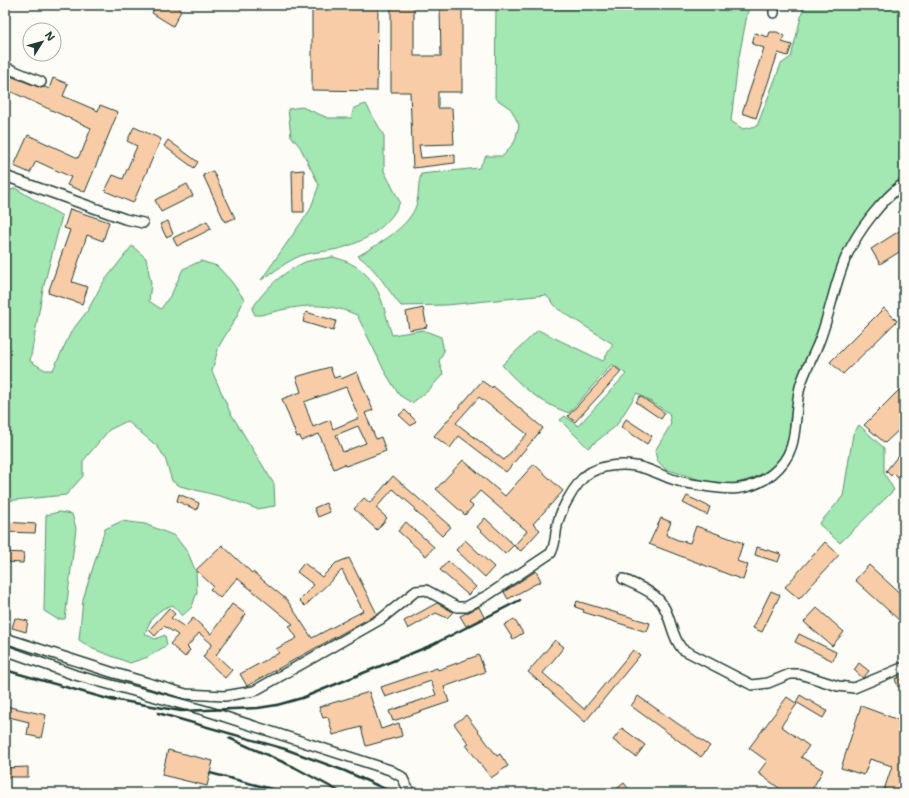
<svg xmlns="http://www.w3.org/2000/svg" width="909" height="798" viewBox="0 0 909 798" font-family="'Shantell Sans',sans-serif">
  <style>
    .green { fill: #a3e7b2; stroke: #619273 }
    .building { fill: #f8cca6; stroke: #1f3d34; fill-rule: evenodd }
    .lines { fill: none; stroke-linecap: round; stroke-linejoin: round }
    .minor-casing { stroke: #1f3d34; stroke-width: 12 }
    .minor { stroke: #fdfcf7; stroke-width: 9 }
    .rail { stroke: #1f3d34; stroke-width: 2.5 }
  </style>
  <rect width="100%" height="100%" fill="#fdfcf7"/>
  <filter id="ink" filterUnits="userSpaceOnUse"><feTurbulence type="fractalNoise" baseFrequency=".025" numOctaves="2"/><feDisplacementMap in="SourceGraphic" scale="8" xChannelSelector="R" yChannelSelector="G"/><feConvolveMatrix kernelMatrix="1 2 1 2 8 2 1 2 1" color-interpolation-filters="sRGB"/></filter>
  <g filter="url(#ink)">
    <g class="green">
      <path d="M496,5h253l-11,57 -7,59 12,8 14,-3 24,-62 10,-7 13,-52h100v174l-14,10 -19,22 -25,36 -25,75 -23,58 -8,39 -1,24 -5,12 -13,14 -20,10 -22,6 -25,-4 -39,-12 -8,-9 -2,-9 16,-27 -2,-11 -32,-20 -21,33 -28,22 -28,-28 5,-4 13,10 48,-52 -14,-10 -43,49c-27,-9 -48,-26 -67,-48l36,-35 65,31 10,-17 -55,-35 -12,-14 -99,10 -46,1c-15,-18 -24,-37 -43,-50 19,-11 54,-30 59,-54 2,-10 1,-19 4,-28l58,-6 7,-12h17l12,-15 4,-16 -8,-16 -16,-11z"/>
      <path d="M366,104l18,32v35l16,31c-9,22 -32,38 -55,45 -14,5 -31,4 -45,9 -13,5 -27,17 -39,24l49,-70 9,-25 -19,-38 -9,-11 -3,-27 14,-2 26,11h23l3,-10z"/>
      <path d="M15,188l47,28 -19,73 -13,72 15,9h8l18,-38 17,-22 14,-26 30,-38 14,12 5,25 -2,18 12,8 11,-16 11,-24 18,-8 16,5 14,15 13,18 -7,17 -18,30 -7,25 18,41 44,72 1,22 -18,3 -30,-11 -47,-12 -8,-5 -7,-23 -7,-11 -31,-26 -18,9 -26,31v15l-17,19 -61,6v-307z"/>
      <path d="M333,257c20,5 37,16 46,37 6,13 8,28 13,41l31,-5 18,7 3,14 -5,10 4,13 -14,16 -17,13 -13,-8 -14,-23 -28,-57c-35,-15 -61,-9 -96,0h-6l-3,-6c13,-21 31,-37 53,-47 8,-3 19,-3 28,-5z"/>
      <path d="M859,425l25,23v25l10,17 -54,53 -21,-19 24,-28 10,-62z"/>
      <path d="M59,512l13,2 4,14 -11,91h-8l-13,-8 2,-96z"/>
      <path d="M122,521l23,3 30,12 13,17 8,19 1,20 -5,15 -10,9 -9,-11c-16,4 -23,14 -28,29l10,5 10,-4 2,10 -19,12 -18,6 -37,-14 -14,-9 4,-41 22,-70z"/>
    </g>
    <g class="building">
      <path d="M156,5h25l-2,5 2,1 -8,15 -21,-13z"/>
      <path d="M312,5h66l-1,86 -65,-1z"/>
      <path d="M391,5h23v51h27l-1,-50h22v86h-24v16h14l2,36 -35,1 2,13 34,-3v8l-42,5 -3,-76h-19z"/>
      <path d="M770,32h7l7,4 -2,6 10,3 -4,11 -10,-3 -22,65 -14,-5 22,-65 -12,-4 3,-11 13,4z"/>
      <path d="M5,74l36,14 4,-1 4,2 4,-11 15,6 -5,12 35,15 2,-6 18,7 -33,80 -18,-7 4,-8 -35,-16 -6,12 -16,-7 14,-31 50,23 3,-6h1l9,-24 -86,-39z"/>
      <path d="M134,127l27,12 -28,64 -28,-12 8,-16 10,4 14,-33 -10,-5z"/>
      <path d="M168,140l30,22 -4,6 -30,-22z"/>
      <path d="M304,170v42h-11l-1,-41z"/>
      <path d="M213,171l22,47 -10,4 -22,-47z"/>
      <path d="M187,184l6,12 -32,16 -6,-12z"/>
      <path d="M70,209l39,13 -6,19 -16,-6 -15,47 16,5 -6,17 -34,-11 22,-63 -6,-2z"/>
      <path d="M168,221l5,13 -7,3 -6,-13z"/>
      <path d="M207,221l4,8 -34,17 -4,-8z"/>
      <path d="M904,228v21l-24,15 -9,-15z"/>
      <path d="M423,308l4,19 -18,3 -3,-18z"/>
      <path d="M884,308l13,13 -54,53 -13,-12z"/>
      <path d="M306,312l30,9 -3,10 -30,-9z"/>
      <path d="M614,366l7,6 -46,50 -7,-6z"/>
      <path d="M330,367l4,11 6,-2 1,3 16,-7 16,38 -8,3 11,26 5,-2 5,14 -40,15 -1,-2 -11,5 -15,-35 -18,7 -1,-5 -3,1 -15,-38 19,-7 -5,-15zM346,387l13,31 -26,11 -3,-9 -17,7 -9,-25zM358,426l8,17 -23,9 -7,-17z"/>
      <path d="M482,381l10,7 1,-2 50,42 -37,44 -47,-36 -9,12 -16,-12zM479,397l48,37 -23,26 -48,-37z"/>
      <path d="M904,385v40l-19,18 -21,-18z"/>
      <path d="M640,396l25,17 -4,6 -25,-17z"/>
      <path d="M405,410l11,11 -5,5 -12,-11z"/>
      <path d="M626,419l26,17 -5,8 -26,-17z"/>
      <path d="M904,453v31l-11,-11 -2,3 -5,-5 12,-15 1,1z"/>
      <path d="M463,460l42,36 29,-32 29,27 -30,33 7,6 -19,21 -7,-5 13,-15 -47,-40 -11,12 4,3 -8,9 -29,-26z"/>
      <path d="M393,476l58,51 -9,9 -28,-26 1,-2 -22,-19 -17,19 11,10 -10,12 -23,-21 10,-11 6,5z"/>
      <path d="M179,494l20,9 -2,7 -20,-9z"/>
      <path d="M687,496l23,11 -3,8 -24,-12z"/>
      <path d="M326,503l4,9 -12,5 -4,-9z"/>
      <path d="M485,518l29,27 -9,9 -28,-27z"/>
      <path d="M661,518l10,4 -5,13 12,5 12,3 6,-17 47,17 -6,18 11,4 -5,15 -94,-36z"/>
      <path d="M5,522l31,2 -1,9 -30,-1z"/>
      <path d="M406,522l28,25 -8,9 -28,-25z"/>
      <path d="M465,540l29,27 -9,10 -29,-27z"/>
      <path d="M825,542l14,13 -40,44 -14,-12z"/>
      <path d="M222,545l30,28 1,-1 34,28 25,38 51,-27 -21,-41 -37,36 -6,-6 15,-15 -17,-13 7,-9 18,14 14,-14 13,-5 28,56 -130,72 -7,-12 39,-21 -3,-4 21,-11 -8,-12 4,-2 -56,-46 -17,20 -10,-9 3,-3 -17,-16z"/>
      <path d="M757,547l24,7 -3,8 -23,-7z"/>
      <path d="M5,552l19,1 -1,10 -18,-1z"/>
      <path d="M448,561l28,26 -8,8 -28,-25z"/>
      <path d="M869,565l35,32v17l-5,6 -44,-40z"/>
      <path d="M536,571l5,10 -33,18 -4,-7z"/>
      <path d="M771,591l9,4 -18,37 -9,-4z"/>
      <path d="M577,601l73,22 -3,9 -64,-20 1,-2 -9,-3z"/>
      <path d="M437,603l16,9 -6,6 -11,-5 -28,16 -4,-8z"/>
      <path d="M232,604l14,10 -30,41 16,15 -7,8 -22,-21 9,-13 -13,-11 -12,14 3,3 -5,7 -15,-13 8,-9 -14,-9 -9,10 -6,-6 20,-22 6,6 -4,4 14,9 8,-9 18,16z"/>
      <path d="M479,607l5,10 -18,9 -6,-10z"/>
      <path d="M817,608l27,24 -12,14 -28,-24z"/>
      <path d="M15,618l13,3 -2,11 -14,-4z"/>
      <path d="M514,619l9,14 -10,6 -9,-14z"/>
      <path d="M799,634l37,18 -3,9 -38,-19z"/>
      <path d="M555,640l9,7 -21,26 41,36 49,-59 7,5 -55,67 -57,-50z"/>
      <path d="M479,655l6,17 -41,15 5,15 -56,19 -4,-10 47,-16 -5,-14 -46,16 -4,-10 56,-19 1,2z"/>
      <path d="M859,663l10,8 -6,7 -9,-8z"/>
      <path d="M904,675v10l-6,2 -3,-8z"/>
      <path d="M369,692l12,37 18,-6 3,13 -36,10 -5,-19 -28,8 -5,-18 -5,1 -4,-11z"/>
      <path d="M800,695l27,16 -4,7 -27,-16z"/>
      <path d="M638,696l72,50 -9,11 -70,-51z"/>
      <path d="M787,697l10,7 -16,22 28,20 -8,11 22,13 -13,23h-24l-28,-20 9,-12 -18,-13z"/>
      <path d="M5,706l41,9 -5,23 -14,-3 2,-13 -24,-6z"/>
      <path d="M861,706l43,16v71h-21l9,-27 -22,-7 -6,16 -23,-7z"/>
      <path d="M466,715l31,41 3,-2 8,12 -17,12 -25,-33 3,-1 -15,-20z"/>
      <path d="M622,728l23,17 -9,12 -23,-17z"/>
      <path d="M168,750l45,11 -6,25 -45,-11z"/>
      <path d="M28,767v10h-23v-9z"/>
      <path d="M624,783l8,10h-21z"/>
    </g>
    <g class="lines">
      <defs>
        <g id="minor">
          <path d="M774,13v-8"/>
          <path d="M5,67l36,15"/>
          <path d="M5,176l120,43 18,4"/>
          <path d="M623,579c15,7 35,14 42,30 7,14 7,28 17,40l70,36 16,-2 22,-9h10l38,12 16,2 50,-21"/>
          <path d="M5,638l106,34 75,22 39,2 29,-5 127,-72 35,-28 10,-1 31,17h9l22,-12 63,-42c5,-10 4,-17 6,-27 3,-15 14,-34 24,-46 12,-14 37,-17 54,-14 14,2 27,10 40,14 8,3 17,4 24,5 27,5 50,8 73,-11 30,-24 20,-53 28,-87 4,-15 13,-30 19,-45 11,-28 16,-61 28,-87 12,-26 35,-55 57,-72"/>
          <path d="M5,650l70,25 132,36 183,59 12,7 8,16"/>
        </g>
      </defs>
      <use href="#minor" class="minor-casing"/>
      <use href="#minor" class="minor"/>
      <g class="rail">
        <path d="M5,670l110,31"/>
        <path d="M111,699l70,12 77,-3 19,-3 25,-7 130,-53 88,-45"/>
        <path d="M158,713l127,36 60,22 49,22"/>
        <path d="M229,738l65,29 48,26"/>
        <path d="M210,773l77,20"/>
      </g>
    </g>
  </g>
  <rect width="909" height="798" fill="none" stroke="#fdfcf7" stroke-width="20"/>
  <rect x="10" y="10" width="889" height="778" fill="none" stroke="#1f3d34" stroke-width="1.5" filter="url(#ink)"/>
  <g transform="translate(42 42) rotate(53)"><circle r="19" fill="#fdfcf7" stroke="#a4b0a9"/>
  <path d="M0-3L7 15L0 10L-7 15Z" fill="#1f3d34"/>
  <text y="-6" font-size="11" font-weight="bold" text-anchor="middle" fill="#1f3d34">N</text>
  </g>
</svg>
